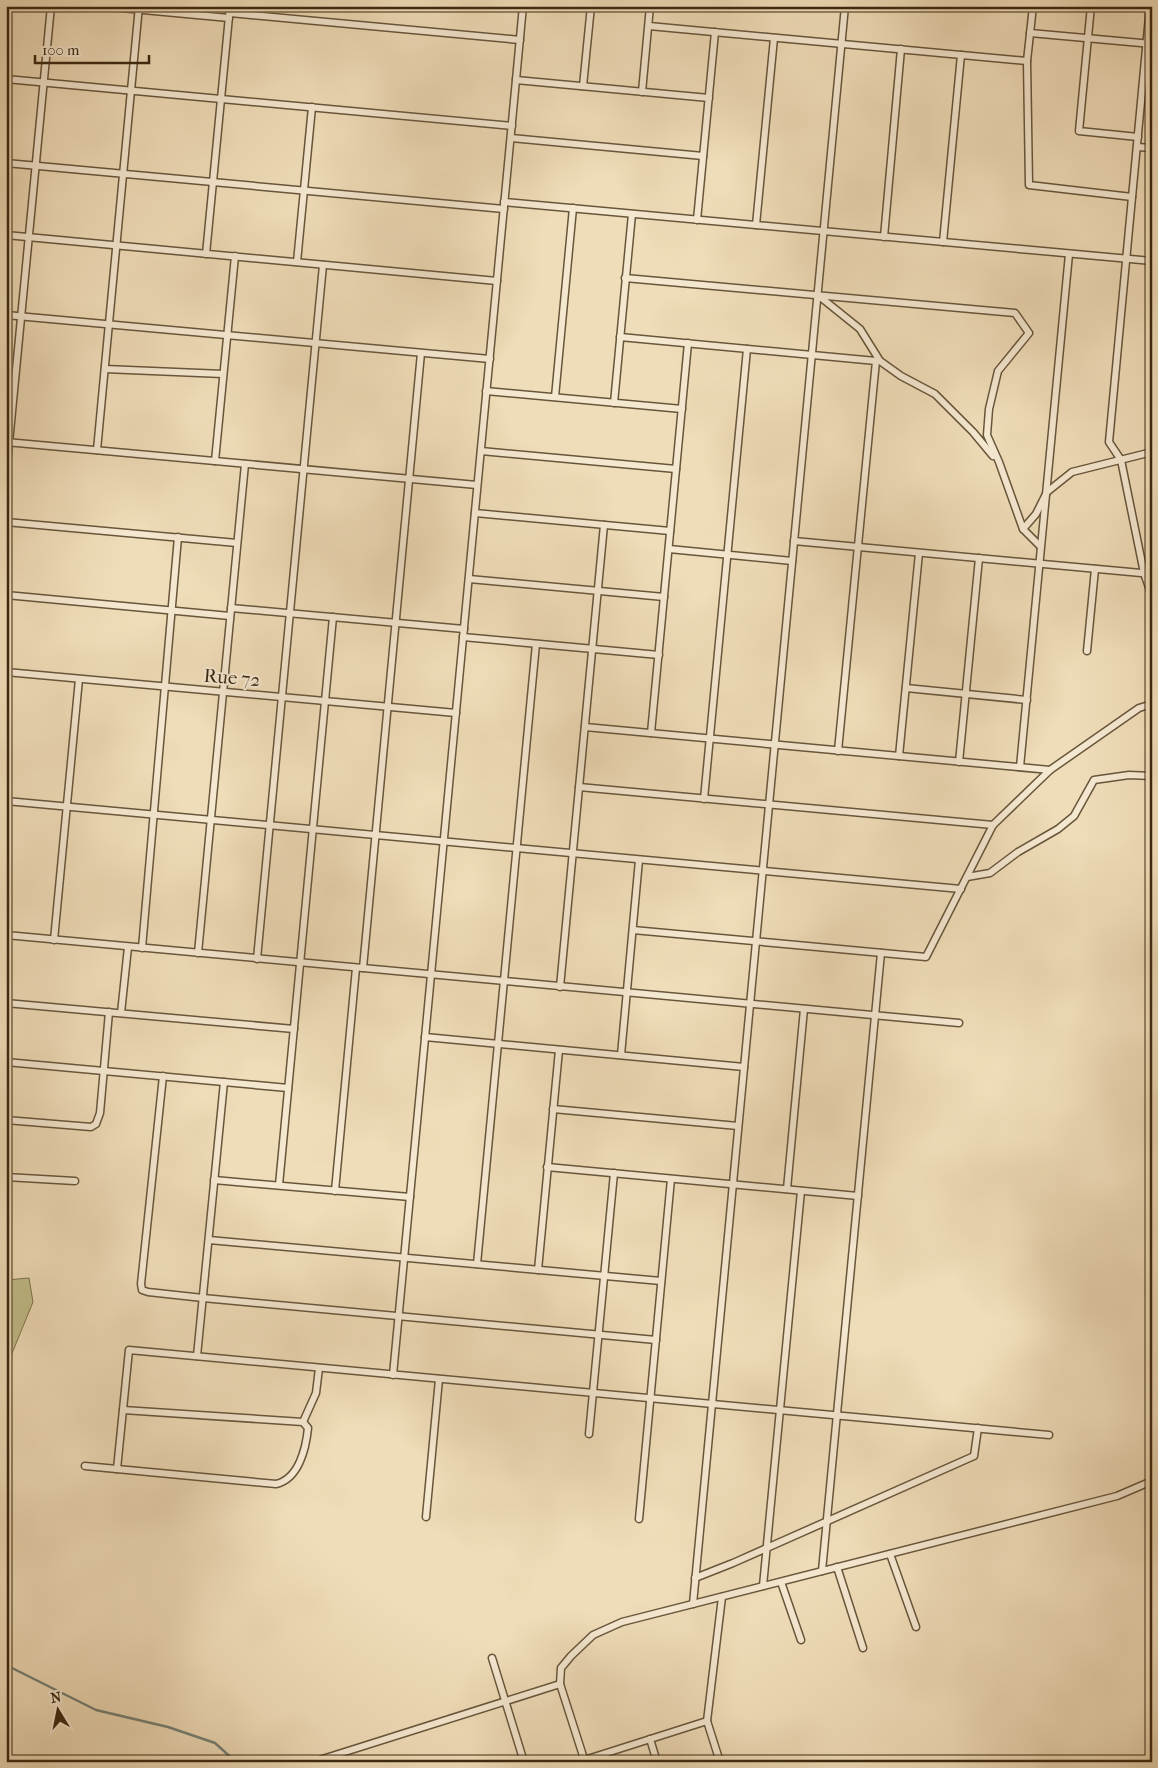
<svg xmlns="http://www.w3.org/2000/svg" width="1158" height="1768" viewBox="0 0 1158 1768" font-family="'IM FELL French Canon',serif">
  <style>
    .green { fill: #c1be89; stroke: #7e744d }
    .lines { fill: none; stroke-linecap: round; stroke-linejoin: round }
    .stream { stroke: #758075; stroke-width: 2.5 }
    .minor-casing { stroke: #68563b; stroke-width: 9 }
    .minor { stroke: #f5e8d1; stroke-width: 6 }
    .labels { text-anchor: middle; dominant-baseline: central; stroke-width: 4; stroke-linejoin: round; paint-order: stroke }
    .street-label { font-size: 19px; fill: #3b2911; stroke: #f5e8d1 }
  </style>
  <rect width="100%" height="100%" fill="#efdcb8"/>
  <filter id="stains"><feTurbulence type="fractalNoise" baseFrequency=".004" numOctaves="4"/><feColorMatrix values="0 0 0 0 .2 0 0 0 0 .09 0 0 0 0 .02 0 0 0 .5 -.17"/></filter>
  <radialGradient id="worn" r=".72"><stop offset=".6" stop-color="#630" stop-opacity="0"/><stop offset="1" stop-color="#630" stop-opacity=".3"/></radialGradient>
  <path class="green" d="M29,1278l4,24 -27,66v-88z"/>
  <g class="lines">
    <path class="stream" d="M6,1665l90,45 72,17 47,16 21,19"/>
    <defs>
      <g id="minor">
        <path d="M100,6l129,12"/>
        <path d="M1033,6l-6,55 2,124 103,12"/>
        <path d="M1091,6l-12,125 59,6"/>
        <path d="M1150,6l-41,436 12,18 23,113 8,23"/>
        <path d="M230,13l290,27"/>
        <path d="M649,26l378,35"/>
        <path d="M1030,33l122,11"/>
        <path d="M6,79l506,47"/>
        <path d="M516,80l193,18"/>
        <path d="M583,86l8,-80"/>
        <path d="M642,92l8,-86"/>
        <path d="M511,138l192,18"/>
        <path d="M1137,147l15,1"/>
        <path d="M6,163l498,46"/>
        <path d="M504,202l648,59"/>
        <path d="M697,220l18,-188"/>
        <path d="M756,225l18,-187"/>
        <path d="M6,235l491,46"/>
        <path d="M884,237l17,-188"/>
        <path d="M943,242l18,-187"/>
        <path d="M206,254l24,-248"/>
        <path d="M297,262l15,-155"/>
        <path d="M625,278l390,35 14,20 -31,38 -9,38 -2,26 12,27 24,67 17,17"/>
        <path d="M819,296l41,33 20,32 21,15 34,18 38,38 20,24"/>
        <path d="M6,315l484,44"/>
        <path d="M620,337l256,24 -38,390"/>
        <path d="M105,369l118,5"/>
        <path d="M486,391l196,18"/>
        <path d="M555,397l18,-189"/>
        <path d="M614,403l18,-189"/>
        <path d="M6,442l471,43"/>
        <path d="M97,450l42,-444"/>
        <path d="M481,451l195,18"/>
        <path d="M215,461l20,-205"/>
        <path d="M6,474l45,-468"/>
        <path d="M475,513l195,18"/>
        <path d="M6,522l231,21"/>
        <path d="M1023,529l13,-15 11,-22 25,-20 80,-20"/>
        <path d="M794,541l358,33"/>
        <path d="M669,549l123,12"/>
        <path d="M469,579l195,18"/>
        <path d="M6,595l224,21"/>
        <path d="M231,608l233,21"/>
        <path d="M463,637l196,18"/>
        <path d="M1087,651l8,-82"/>
        <path d="M6,672l450,41"/>
        <path d="M906,688l121,12"/>
        <path d="M585,727l465,43"/>
        <path d="M651,733l37,-390"/>
        <path d="M899,756l20,-203"/>
        <path d="M959,762l20,-204"/>
        <path d="M1020,767l49,-513"/>
        <path d="M579,787l414,38"/>
        <path d="M704,799l43,-450"/>
        <path d="M6,801l955,88"/>
        <path d="M967,877l23,-4 28,-21 40,-23 16,-13 20,-36 35,-5 23,1"/>
        <path d="M633,930l293,27 67,-132 57,-55 89,-62 13,-4"/>
        <path d="M6,935l953,88"/>
        <path d="M54,940l25,-261"/>
        <path d="M142,948l36,-411"/>
        <path d="M198,953l47,-489"/>
        <path d="M257,959l66,-694"/>
        <path d="M363,968l58,-615"/>
        <path d="M560,987l44,-462"/>
        <path d="M6,1003l288,26"/>
        <path d="M121,1013l7,-66"/>
        <path d="M425,1037l319,30"/>
        <path d="M621,1055l18,-195"/>
        <path d="M6,1062l282,26"/>
        <path d="M163,1076l-22,208 1,6 6,2 55,6 453,42"/>
        <path d="M553,1109l185,17"/>
        <path d="M6,1120l85,7 5,-3 4,-11 9,-101"/>
        <path d="M547,1167l311,29"/>
        <path d="M6,1177l69,4"/>
        <path d="M214,1180l196,17"/>
        <path d="M279,1185l54,-568"/>
        <path d="M787,1189l17,-180"/>
        <path d="M335,1191l21,-223"/>
        <path d="M209,1240l452,41"/>
        <path d="M477,1264l59,-620"/>
        <path d="M538,1270l21,-220"/>
        <path d="M197,1356l27,-274"/>
        <path d="M393,1375l130,-1369"/>
        <path d="M303,1422l13,-29 3,-25"/>
        <path d="M589,1434l25,-261"/>
        <path d="M85,1466l191,18c23,-5 30,-36 32,-56l-5,-6 -180,-12"/>
        <path d="M117,1469l12,-119 920,85"/>
        <path d="M426,1517l13,-138"/>
        <path d="M639,1519l32,-340"/>
        <path d="M890,1554l26,73"/>
        <path d="M837,1567l26,81"/>
        <path d="M822,1571l59,-618"/>
        <path d="M695,1578l38,-15 241,-107 4,-28"/>
        <path d="M781,1582l20,58"/>
        <path d="M763,1586l38,-395"/>
        <path d="M693,1604l152,-1598"/>
        <path d="M492,1658l32,104"/>
        <path d="M650,1739l7,23"/>
        <path d="M313,1762l247,-78"/>
        <path d="M578,1762l129,-41"/>
        <path d="M585,1762l-25,-78 1,-16 10,-12 22,-21 29,-13 495,-126 35,-15"/>
        <path d="M720,1762l-13,-41 15,-124"/>
      </g>
    </defs>
    <use href="#minor" class="minor-casing"/>
    <use href="#minor" class="minor"/>
  </g>
  <g class="labels">
    <g class="street-label">
      <text transform="translate(232 678) rotate(5)">Rue 72</text>
    </g>
  </g>
  <rect width="1158" height="1768" fill="none" stroke="#efdcb8" stroke-width="25"/>
  <rect x="8" y="8" width="1143" height="1753" fill="none" stroke="#3b2911" stroke-width="2.5"/>
  <rect x="12" y="12" width="1133" height="1743" fill="none" stroke="#3b2911"/>
  <g transform="translate(58 1710) rotate(350)" stroke="#f5e8d1" stroke-width="4" paint-order="stroke">
  <path d="M0-4L9 19L0 12L-9 19Z" fill="#3b2911"/>
  <text y="-8" font-size="14" font-weight="bold" text-anchor="middle" fill="#3b2911">N</text>
  </g>
  <path d="M35 55v8h114v-8" fill="none" stroke="#3b2911" stroke-width="2.5"/>
  <text x="42" y="55" font-size="15" fill="#3b2911" stroke="#f5e8d1" stroke-width="4" paint-order="stroke">100 m</text>
  <rect width="100%" height="100%" filter="url(#stains)"/>
  <rect width="100%" height="100%" fill="url(#worn)"/>
</svg>
